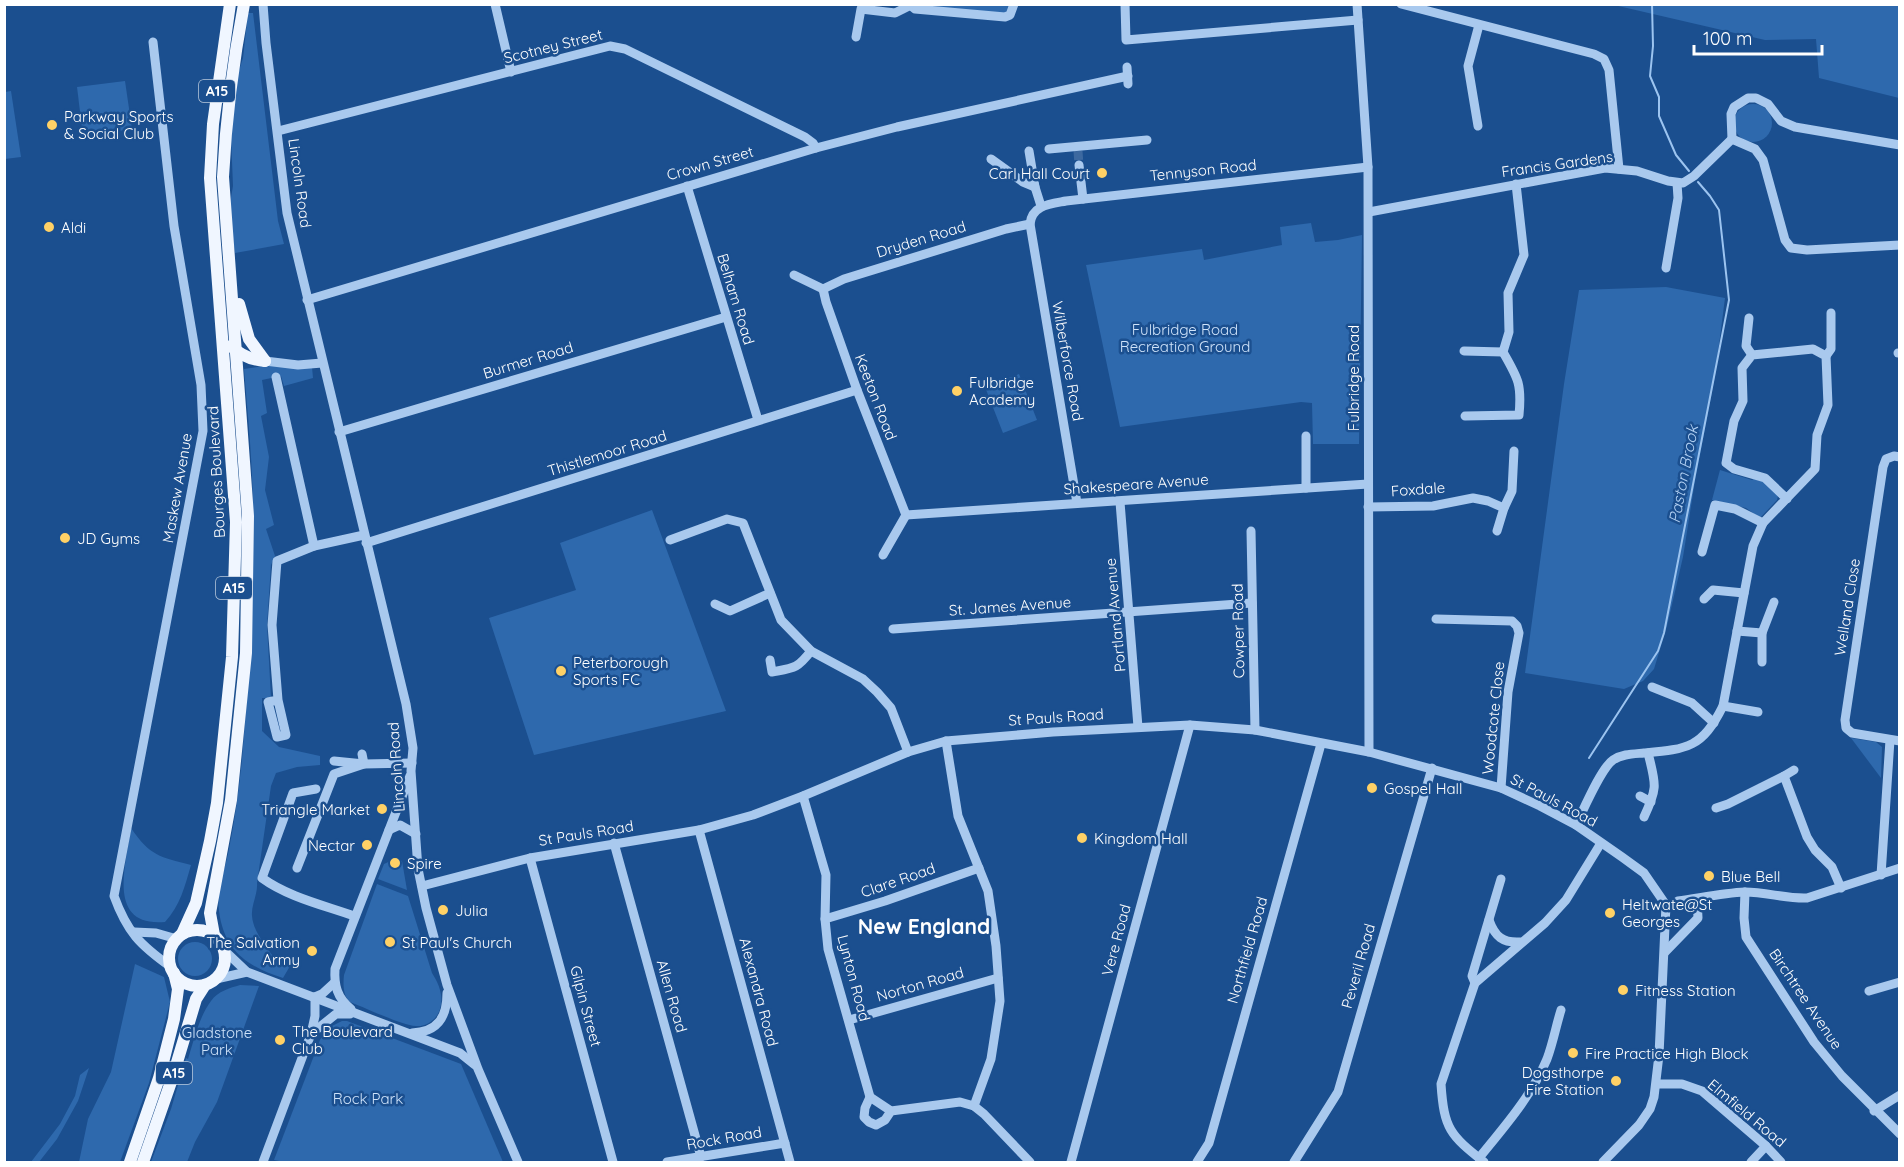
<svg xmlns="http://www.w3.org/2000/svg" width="1904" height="1167" viewBox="0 0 1904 1167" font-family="Quicksand,sans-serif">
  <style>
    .green { fill: #2e69ad }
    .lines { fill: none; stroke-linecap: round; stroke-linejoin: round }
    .stream { stroke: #9cc4f0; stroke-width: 2 }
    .minor-tunnel { stroke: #3d69a0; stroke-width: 9; stroke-dasharray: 9 4.5; stroke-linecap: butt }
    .minor { stroke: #a9c9ee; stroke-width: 9 }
    .major { stroke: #f0f6ff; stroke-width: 12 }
    .poi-dot { fill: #ffd166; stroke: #1b4f8f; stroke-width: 2 }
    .labels { text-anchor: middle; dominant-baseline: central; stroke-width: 5; stroke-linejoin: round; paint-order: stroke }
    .shield { fill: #1b4f8f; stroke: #bbcadd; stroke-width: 1.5 }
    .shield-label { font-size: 14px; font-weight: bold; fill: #fff }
    .street-label { font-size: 15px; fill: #fff; stroke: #1b4f8f }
    .poi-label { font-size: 15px; fill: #fff; stroke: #1b4f8f; text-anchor: start }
    .park-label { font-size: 15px; fill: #cfe3fa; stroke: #1b4f8f }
    .water-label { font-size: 16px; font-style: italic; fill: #b5d3f5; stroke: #1b4f8f }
    .district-label { font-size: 21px; font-weight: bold; fill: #fff; stroke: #1b4f8f }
  </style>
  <rect width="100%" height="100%" fill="#1b4f8f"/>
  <g class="green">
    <path d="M919,5h92l-6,9 -11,1z"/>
    <path d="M1614,5h285v93l-80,-20 -3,-39 -51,1z"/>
    <path d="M248,13h5l25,208 6,23 -49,9 -6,-44 4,-23 -2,-49 5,-57 7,-22z"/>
    <path d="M125,81l7,48 -49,7 -6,-49z"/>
    <path d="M11,91l10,66 -16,2v-67z"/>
    <circle cx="1753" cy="123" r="19"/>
    <path d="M1311,223l4,19 23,-2 24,-5 -3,209h-46l-1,-41 -11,-1 -181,25 -34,-162 116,-16 2,11 78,-15 -2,-18z"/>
    <path d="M1666,287l59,11 -10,78 -20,105 -12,76 -16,69 -13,43 -11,12 -19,8 -99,-16 39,-289 15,-94z"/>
    <path d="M270,365l42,2 1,11 -29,8 -3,-10 -19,4 5,33 -6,3 8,41 -4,33 9,35 -8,4 9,27 -4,9 -4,60 4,73h-9v33l17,16 41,9v9l-23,2 -21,6 -5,13 -14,97c1,11 -6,22 -5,33 1,16 16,33 25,46l13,4 -7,12c-35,-11 -59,-27 -64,-67 -3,-21 6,-41 10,-62 6,-30 10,-60 13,-90 7,-81 12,-163 11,-245 0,-48 -5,-97 -9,-145z"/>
    <path d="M1019,374l18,46 -34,13 -18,-46z"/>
    <path d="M1720,470l32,10 3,-2 10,3 13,15 -1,4 -17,18 -14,-10 -34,-8z"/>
    <path d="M652,510l74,201 -192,44 -45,-137 87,-28 -16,-47z"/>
    <path d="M1851,738l25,4 6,5 -1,31z"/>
    <path d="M131,828c19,28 29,29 60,37 -6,21 -11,41 -26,57 -59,5 -39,-57 -34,-94z"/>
    <path d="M397,858l5,3 5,29 -29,-11 6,-15z"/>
    <path d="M377,884l31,12 24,77c7,11 12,23 8,36 -3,10 -13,18 -24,17 -15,-1 -50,-18 -66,-24 -7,-6 -7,-18 -6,-27z"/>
    <circle cx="195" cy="959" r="17"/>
    <path d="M135,964l29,13 6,25 -21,81 -29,79h-41l9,-43 23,-47z"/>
    <path d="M240,985l19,1 -42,116 -22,40 -8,20h-36l20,-53 15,-51 2,1c6,-19 11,-42 23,-58 7,-10 19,-13 29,-16z"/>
    <path d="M342,1021h5l114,43 42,98h-218l-11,-2 46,-120 8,-12z"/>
    <path d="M89,1068l-11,33 -21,38 -18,23h-8l29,-38 15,-28 5,-21z"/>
  </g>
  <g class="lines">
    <g class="stream">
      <path d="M1652,4l1,42 -3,30 9,21v19l17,39 13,16"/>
      <path d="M1589,758l69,-107 6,-18 65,-333 -10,-90 -9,-14 -12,-14"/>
    </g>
    <path class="minor-tunnel" d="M1078,151l1,14"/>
    <g class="minor">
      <path d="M263,4l3,39 21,170 119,491 7,44 -2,23 7,98 8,39 21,77 31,84 40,93"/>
      <path d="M495,4l16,68"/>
      <path d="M909,4l6,5 90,8 5,-2 4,-11"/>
      <path d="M1125,4l1,36 232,-20"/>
      <path d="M1357,4l11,163 1,585"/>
      <path d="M1401,4l193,50 10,5 5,11 10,99"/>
      <path d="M856,37l5,-28 34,4 14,-7"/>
      <path d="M153,42l21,184 27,159 2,46 -89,465c13,36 26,49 57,71"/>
      <path d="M1127,67l1,17"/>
      <path d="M1478,126l-10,-60 11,-41"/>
      <path d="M278,131l332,-85 15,3 180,88 8,6 3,5"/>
      <path d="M1732,139l23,10 8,11 22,80 6,8 16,2 93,-5"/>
      <path d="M1732,139l-1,-25 3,-7 14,-9h8l12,6 13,17 14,6 105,18"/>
      <path d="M1049,149l98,-9"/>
      <path d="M1029,151l6,36 6,19"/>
      <path d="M991,159l32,23 12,5"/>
      <path d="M1079,165l4,34"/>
      <path d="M687,186l71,234"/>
      <path d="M1369,212l236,-44 32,3 31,10 15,2 11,-7 38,-37"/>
      <path d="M1666,268l12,-70 -1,-15"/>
      <path d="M794,275l29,14"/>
      <path d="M823,289l3,13 31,88 49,125"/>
      <path d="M823,289l21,-10 162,-50 24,-5"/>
      <path d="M307,300l509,-152 81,-21 231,-51"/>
      <path d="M1749,318l-3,28 6,9"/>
      <path d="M1464,351l39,1"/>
      <path d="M1898,353h2"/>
      <path d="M1826,356l5,-7v-36"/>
      <path d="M265,361l33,4 24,-2"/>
      <path d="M276,377l38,169"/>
      <path d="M1465,416l54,-1c3,-31 -1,-37 -16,-63l6,-20 -1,-39 16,-38 -8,-71"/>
      <path d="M339,432l387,-115"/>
      <path d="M1900,457l-6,-1 -8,3 -3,8 -38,253 1,8 6,5 48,8"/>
      <path d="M1306,488v-52"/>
      <path d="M1120,502l18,225"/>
      <path d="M1077,503l-47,-279c2,-19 20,-20 36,-23l302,-34"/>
      <path d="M1368,507l65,-1 40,-8 15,3 16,7"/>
      <path d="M906,515l462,-31"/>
      <path d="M1251,531l4,199"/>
      <path d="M1497,531l7,-23 8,-17 2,-40"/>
      <path d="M670,540l57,-21 16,4 38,97 30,31 52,28 14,13 14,16 17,44"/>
      <path d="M366,543l491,-153"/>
      <path d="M1702,552l13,-47 20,4 28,14"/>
      <path d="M883,555l23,-40"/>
      <path d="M1704,599l9,-9 31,3"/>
      <path d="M715,604l15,7 40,-18"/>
      <path d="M1436,619l76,2 5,5 2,7 -11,59 -7,96"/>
      <path d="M893,629l359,-26"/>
      <path d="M1737,631l25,2v29"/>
      <path d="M1762,633l12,-31"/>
      <path d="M770,660l2,12c22,-4 25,-3 39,-21"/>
      <path d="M1652,687l40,16 22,20"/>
      <path d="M278,700l-10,2 9,35 9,-2 -8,-35 -6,-75 5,-64 37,-15 50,-11"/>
      <path d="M1723,706l35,6"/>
      <path d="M946,741l12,75 30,75 8,55 4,55 -9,58 -17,47"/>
      <path d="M334,761l30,3 -2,-10"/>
      <path d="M1784,776l10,-6"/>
      <path d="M316,789l-23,4 -31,85c26,19 61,27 92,38"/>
      <path d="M803,796l23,79 -1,44 3,30 42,148"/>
      <path d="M1640,796l11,6"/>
      <path d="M1716,808l12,-4 56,-28 23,61 8,13 17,17 9,21"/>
      <path d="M1644,817c14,-30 12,-32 4,-64"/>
      <path d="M1576,825c7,-14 25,-57 37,-65 9,-6 20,-6 31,-7 44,-4 58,-5 79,-47l30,-160 10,-23 52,-54 2,-34 11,-30 -2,-49 -13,-7 -61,6 -10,13 1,33 -9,20 -8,42 8,6 31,9 22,21"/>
      <path d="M389,830l11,-5 16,9"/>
      <path d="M699,830l91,332"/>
      <path d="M614,843l87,314"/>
      <path d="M530,858l83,304"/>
      <path d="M297,868l37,-94 30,-10 48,-1"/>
      <path d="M1881,875l9,-135"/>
      <path d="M422,886l108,-28 169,-28 54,-15 50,-19 105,-44 38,-11 107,-9 137,-7 65,5 114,22 132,36 39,18 36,19 46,32 22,16 22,32"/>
      <path d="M1745,892l-1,26 2,19 68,105 28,34 58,58"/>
      <path d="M1666,905h6l6,-4c22,-3 45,-8 67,-9 21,0 42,7 62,6l93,-30"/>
      <path d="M825,919l60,-18 94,-33"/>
      <path d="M1489,920c6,17 14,23 31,22"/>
      <path d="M134,932l22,1 21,6"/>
      <path d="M226,952l21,20 213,81 15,12"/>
      <path d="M1665,952l33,-34 -1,-19"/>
      <path d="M216,979l31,-7"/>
      <path d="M1475,983l-3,-7 29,-97"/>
      <path d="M1869,991l31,-9"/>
      <path d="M315,997l7,-3 12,-11"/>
      <path d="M351,1009c-14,-11 -17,-24 -16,-40l75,-193"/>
      <path d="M849,1020l149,-42"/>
      <path d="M412,1033c26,-1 35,-16 35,-40"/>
      <path d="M311,1034l25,-20h14"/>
      <path d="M1657,1084h25l20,7 64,55 15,16"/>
      <path d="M891,1111l-6,9 -9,5 -7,-3 -5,-5 1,-9 5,-11 21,14 69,-9 14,4 10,8 46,48"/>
      <path d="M1874,1111l26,-16"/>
      <path d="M1479,1158c25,-31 52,-61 68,-99 6,-16 9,-33 14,-49"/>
      <path d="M263,1162l48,-128 4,-18v-19"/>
      <path d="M667,1162l118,-19"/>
      <path d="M1071,1162l119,-437"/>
      <path d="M1197,1162l12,-19 112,-399"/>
      <path d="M1294,1162l44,-70 94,-324"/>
      <path d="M1484,1162c-34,-27 -40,-33 -43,-78l34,-101 70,-60 21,-23 35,-57"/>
      <path d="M1603,1162l36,-37 11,-16 4,-12 5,-42 7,-150"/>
      <path d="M1751,1162l15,-16"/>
    </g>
    <g class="major">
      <path d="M239,304l10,35 16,22"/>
      <path d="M231,346c9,9 21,14 34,15"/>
      <circle cx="197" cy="958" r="28"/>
      <path d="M182,934l14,-31 14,-62 7,-38 15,-146 4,-135 -26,-344 3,-54 17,-120"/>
      <path d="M214,935l-4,-22 21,-113 15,-147 2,-137 -25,-339c3,-59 10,-115 21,-173"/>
      <path d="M130,1162l29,-84 15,-59 4,-30 -4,-16"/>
      <path d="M143,1162l29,-83 24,-80 9,-14"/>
    </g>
  </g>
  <g class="poi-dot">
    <circle cx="52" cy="125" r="6"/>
    <circle cx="1102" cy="173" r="6"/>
    <circle cx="49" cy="227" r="6"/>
    <circle cx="957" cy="391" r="6"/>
    <circle cx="65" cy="538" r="6"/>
    <circle cx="561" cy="671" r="6"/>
    <circle cx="1372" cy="788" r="6"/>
    <circle cx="382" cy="809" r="6"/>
    <circle cx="1082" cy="838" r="6"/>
    <circle cx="367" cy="845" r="6"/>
    <circle cx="395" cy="863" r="6"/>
    <circle cx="1709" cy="876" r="6"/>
    <circle cx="443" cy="910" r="6"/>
    <circle cx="1610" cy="913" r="6"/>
    <circle cx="390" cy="942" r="6"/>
    <circle cx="312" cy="951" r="6"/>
    <circle cx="1623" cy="990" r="6"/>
    <circle cx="280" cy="1040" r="6"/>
    <circle cx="1573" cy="1053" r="6"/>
    <circle cx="1616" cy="1081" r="6"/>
  </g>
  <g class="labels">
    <g class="shield">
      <rect x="199" y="80" width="36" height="22" rx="4.5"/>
      <rect x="216" y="577" width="36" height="22" rx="4.5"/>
      <rect x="156" y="1062" width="36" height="22" rx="4.5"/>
    </g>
    <g class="shield-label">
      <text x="217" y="91">A15</text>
      <text x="234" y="588">A15</text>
      <text x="174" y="1073">A15</text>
    </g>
    <g class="street-label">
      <text transform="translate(553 46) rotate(-14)">Scotney Street</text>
      <text transform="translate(710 163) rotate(-16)">Crown Street</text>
      <text transform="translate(1557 164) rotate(-8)">Francis Gardens</text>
      <text transform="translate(1203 170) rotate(-6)">Tennyson Road</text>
      <text transform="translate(300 183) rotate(82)">Lincoln Road</text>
      <text transform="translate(921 239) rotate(-17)">Dryden Road</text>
      <text transform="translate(736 299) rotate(73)">Belham Road</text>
      <text transform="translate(528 360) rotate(-17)">Burmer Road</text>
      <text transform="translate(1068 361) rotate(80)">Wilberforce Road</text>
      <text transform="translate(1353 378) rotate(-90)">Fulbridge Road</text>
      <text transform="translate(876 397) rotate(69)">Keeton Road</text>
      <text transform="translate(607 453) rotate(-17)">Thistlemoor Road</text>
      <text transform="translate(216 472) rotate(-93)">Bourges Boulevard</text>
      <text transform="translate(1136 484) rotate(-4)">Shakespeare Avenue</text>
      <text transform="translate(177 488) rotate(-80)">Maskew Avenue</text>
      <text transform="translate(1418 489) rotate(-4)">Foxdale</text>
      <text transform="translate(1010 606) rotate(-4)">St. James Avenue</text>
      <text transform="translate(1847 607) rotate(-81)">Welland Close</text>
      <text transform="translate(1115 615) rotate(-95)">Portland Avenue</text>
      <text transform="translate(1238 631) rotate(-91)">Cowper Road</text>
      <text transform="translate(1056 717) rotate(-4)">St Pauls Road</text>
      <text transform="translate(1493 718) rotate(-84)">Woodcote Close</text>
      <text transform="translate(396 767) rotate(-94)">Lincoln Road</text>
      <text transform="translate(1554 800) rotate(28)">St Pauls Road</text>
      <text transform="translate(586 833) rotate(-9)">St Pauls Road</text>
      <text transform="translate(898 880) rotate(-19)">Clare Road</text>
      <text transform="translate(1116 940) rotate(-75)">Vere Road</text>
      <text transform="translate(1247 950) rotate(-74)">Northfield Road</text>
      <text transform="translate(1358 966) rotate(-74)">Peveril Road</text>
      <text transform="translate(854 978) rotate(75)">Lynton Road</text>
      <text transform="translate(920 984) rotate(-16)">Norton Road</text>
      <text transform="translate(759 992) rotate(75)">Alexandra Road</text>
      <text transform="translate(672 996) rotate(74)">Allen Road</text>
      <text transform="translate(1806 999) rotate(56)">Birchtree Avenue</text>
      <text transform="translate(586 1006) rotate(75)">Gilpin Street</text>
      <text transform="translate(1747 1113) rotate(40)">Elmfield Road</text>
      <text transform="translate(724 1138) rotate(-10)">Rock Road</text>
    </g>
    <g class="poi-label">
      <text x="64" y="116">Parkway Sports<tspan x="64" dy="17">&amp; Social Club</tspan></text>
      <text x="1090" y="173" text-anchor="end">Carl Hall Court</text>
      <text x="61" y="227">Aldi</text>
      <text x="969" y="382">Fulbridge<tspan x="969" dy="17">Academy</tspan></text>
      <text x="77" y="538">JD Gyms</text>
      <text x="573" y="662">Peterborough<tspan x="573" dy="17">Sports FC</tspan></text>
      <text x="1384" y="788">Gospel Hall</text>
      <text x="370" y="809" text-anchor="end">Triangle Market</text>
      <text x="1094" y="838">Kingdom Hall</text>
      <text x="355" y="845" text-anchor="end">Nectar</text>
      <text x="407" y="863">Spire</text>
      <text x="1721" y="876">Blue Bell</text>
      <text x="1622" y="904">Heltwate@St<tspan x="1622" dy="17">Georges</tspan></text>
      <text x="455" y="910">Julia</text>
      <text x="300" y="942" text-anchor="end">The Salvation<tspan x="300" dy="17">Army</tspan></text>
      <text x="402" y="942">St Paul's Church</text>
      <text x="1635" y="990">Fitness Station</text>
      <text x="292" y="1031">The Boulevard<tspan x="292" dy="17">Club</tspan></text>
      <text x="1585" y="1053">Fire Practice High Block</text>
      <text x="1604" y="1072" text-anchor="end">Dogsthorpe<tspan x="1604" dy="17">Fire Station</tspan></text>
    </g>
    <g class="park-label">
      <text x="1185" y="329">Fulbridge Road<tspan x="1185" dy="17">Recreation Ground</tspan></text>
      <text x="217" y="1032">Gladstone<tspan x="217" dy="17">Park</tspan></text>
      <text x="368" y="1098">Rock Park</text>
    </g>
    <g class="water-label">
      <text transform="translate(1683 474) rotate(-79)">Paston Brook</text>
    </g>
    <g class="district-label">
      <text x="924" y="926">New England</text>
    </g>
  </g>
  <rect width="1904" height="1167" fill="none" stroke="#ffffff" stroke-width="12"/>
  <path d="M1694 45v9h128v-9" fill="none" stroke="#ffffff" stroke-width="3"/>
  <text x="1703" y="45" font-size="18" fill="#ffffff" stroke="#1b4f8f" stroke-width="4.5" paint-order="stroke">100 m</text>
</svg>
